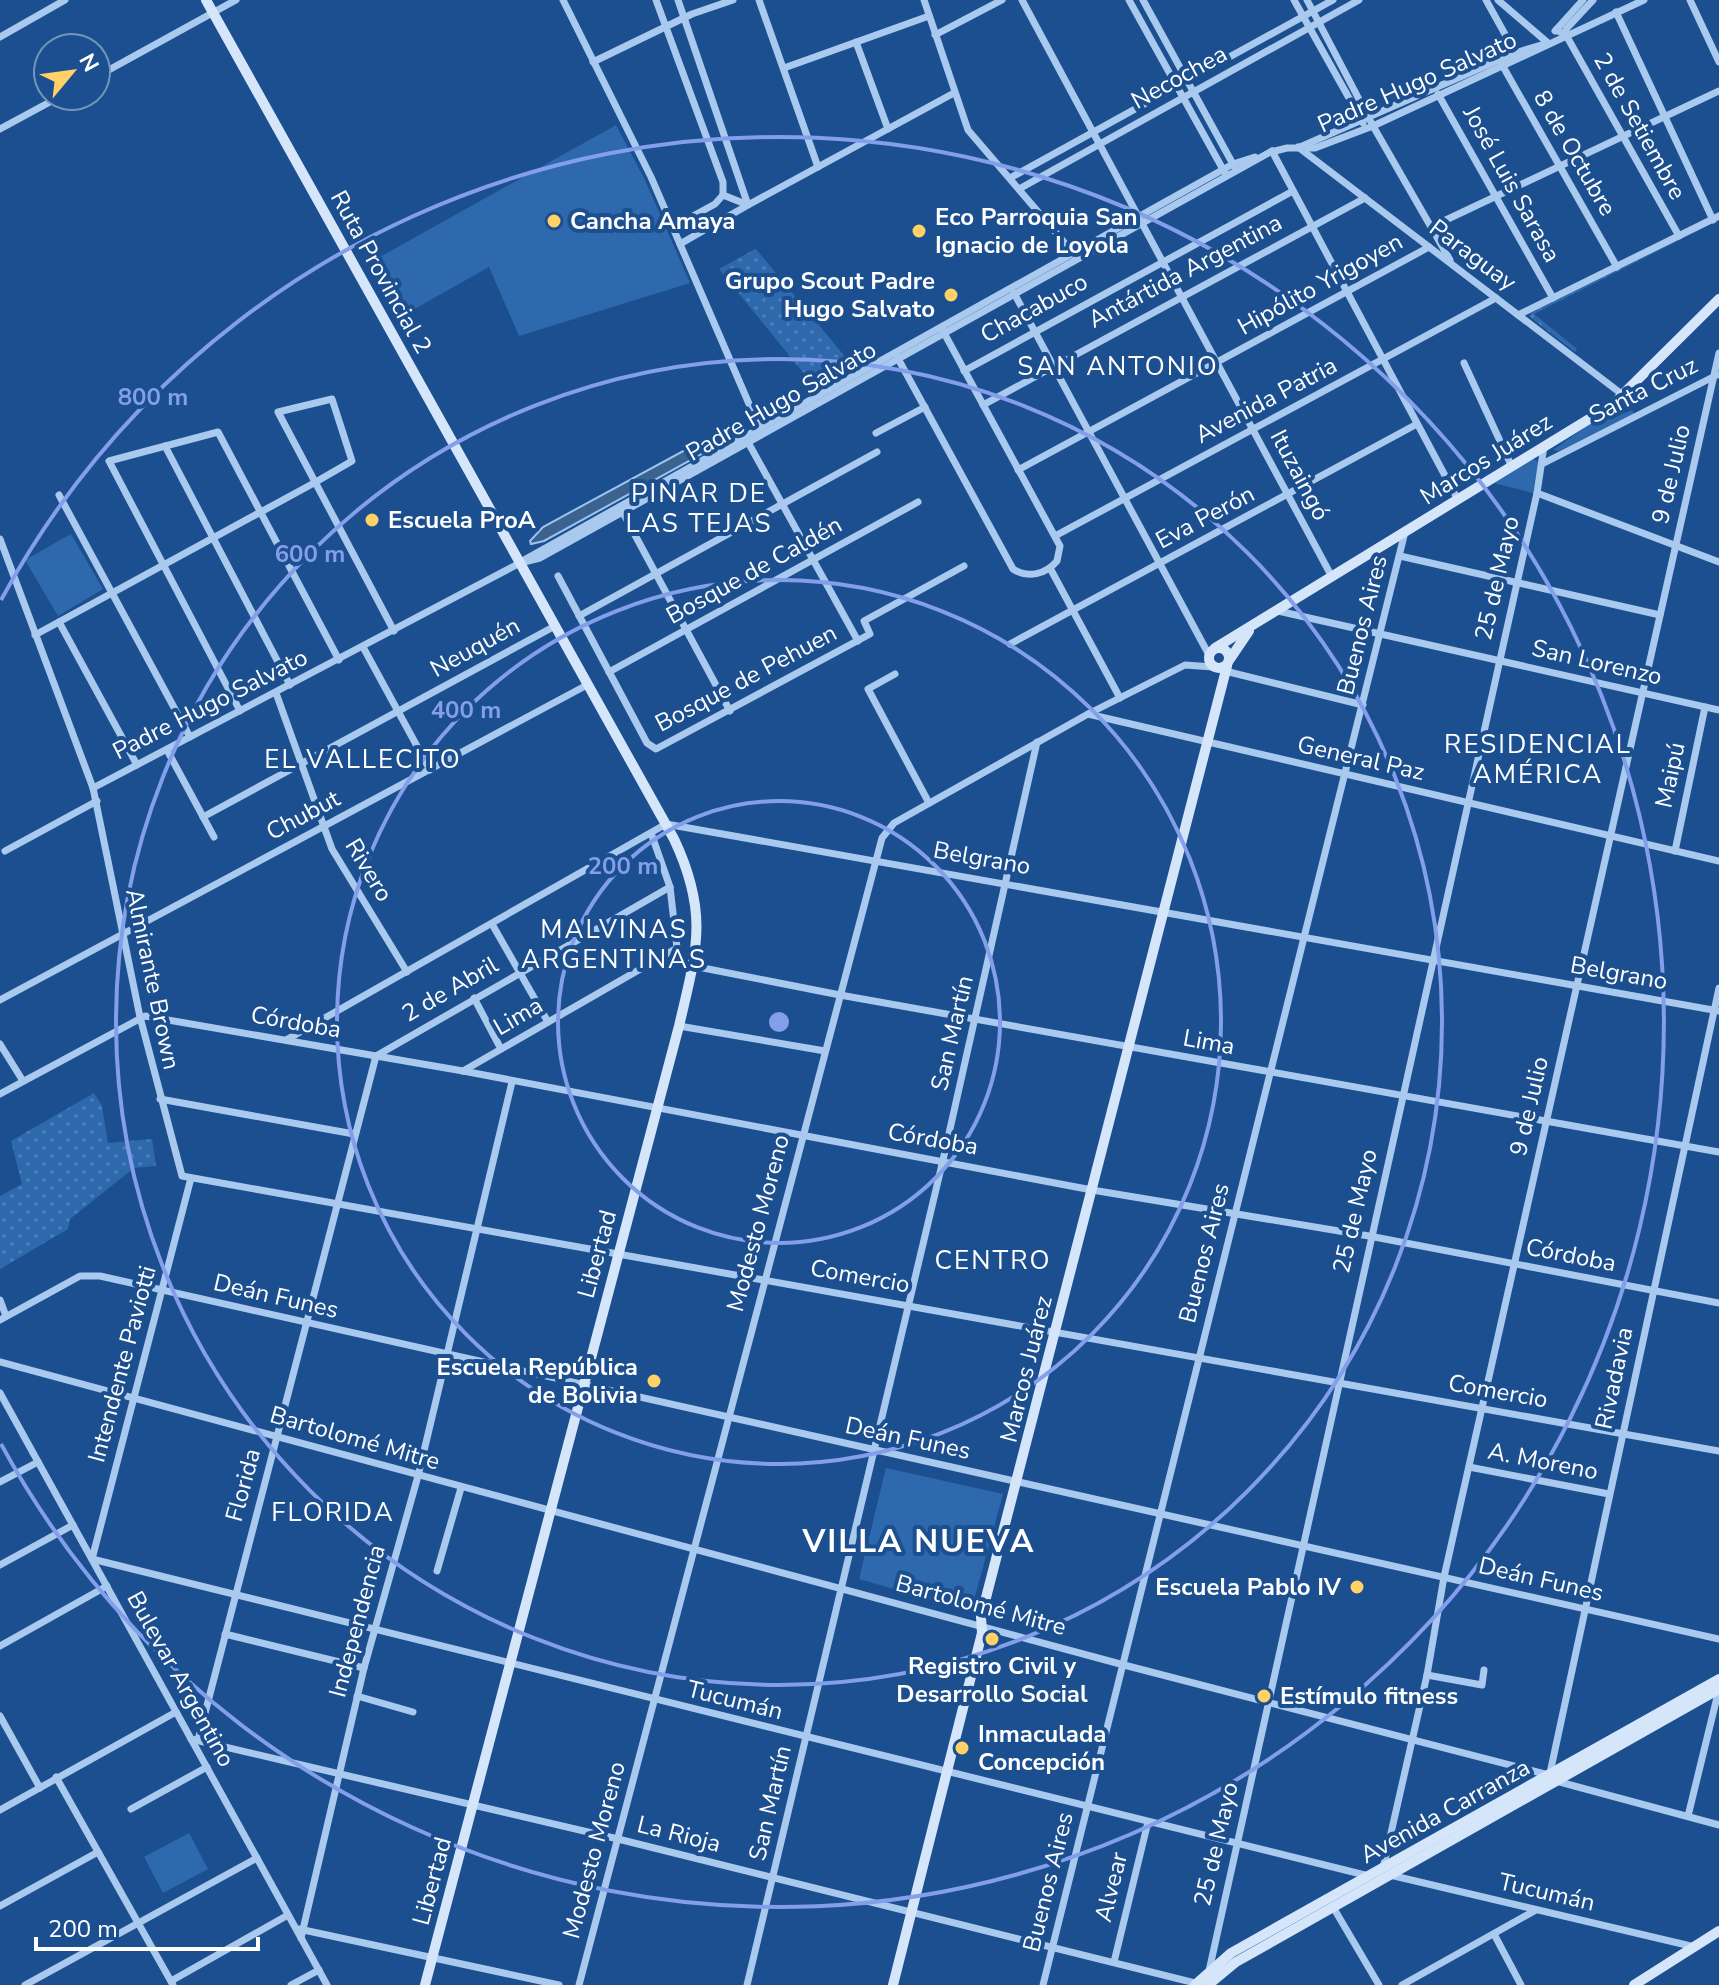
<svg xmlns="http://www.w3.org/2000/svg" width="1719" height="1985" viewBox="0 0 1719 1985" font-family="'Nunito Sans',sans-serif">
  <style>
    .grass { fill: url(#grass-dots) }
    .green { fill: #2e69ad }
    .water { fill: #3c6290; stroke: #9cc4f0; stroke-width: 2 }
    .lines { fill: none; stroke-linecap: round; stroke-linejoin: round }
    .minor { stroke: #a9c9ee; stroke-width: 7 }
    .secondary { stroke: #d6e6fa; stroke-width: 10 }
    .ring { fill: none; stroke: #839eea; stroke-width: 4 }
    .poi-dot { fill: #ffd166; stroke: #1b4f8f; stroke-width: 3 }
    .labels { text-anchor: middle; dominant-baseline: central; stroke-width: 8; stroke-linejoin: round; paint-order: stroke }
    .street-label { font-size: 24px; fill: #fff; stroke: #1b4f8f }
    .poi-label { font-size: 24px; font-weight: bold; fill: #fff; stroke: #1b4f8f; text-anchor: start }
    .neighbourhood-label { font-size: 26px; letter-spacing: 2px; fill: #fff; stroke: #1b4f8f }
    .district-label { font-size: 32px; font-weight: bold; letter-spacing: 2px; fill: #fff; stroke: #1b4f8f }
    .centre { fill: #839eea; stroke: #1b4f8f; stroke-width: 4 }
    .ring-label { font-size: 24px; text-anchor: middle; font-weight: bold; fill: #839eea; stroke: #1b4f8f; stroke-width: 8; stroke-linejoin: round; paint-order: stroke }
  </style>
  <defs>
    <pattern id="grass-dots" width="8" height="8" patternUnits="userSpaceOnUse" patternTransform="scale(2)"><rect width="8" height="8" fill="#2e69ad"/><path d="M2 2h.1M6 6h.1" fill="none" stroke="#4d80b9" stroke-width="1.8" stroke-linecap="round"/></pattern>
  </defs>
  <rect width="100%" height="100%" fill="#1b4f8f"/>
  <g class="grass">
    <path d="M1719,220l-185,94 43,35 -2,3 -45,-35 1,-4z"/>
    <path d="M755,249h1l91,110 -37,22 -91,-112z"/>
    <path d="M94,1093l8,13 6,37 44,-4 4,27 -22,2 -64,51 -2,10 -68,40v-73l22,-12 -11,-43z"/>
  </g>
  <g class="green">
    <path d="M616,125l29,55 45,103 -171,53 -30,-69 -87,49 -31,-54z"/>
    <path d="M1624,400l4,4 -6,6 3,3 7,-3 2,4 -75,37 -6,-1z"/>
    <path d="M1533,459l6,3 -6,31 -39,-10z"/>
    <path d="M71,534l32,55 -45,27 -33,-56z"/>
    <path d="M886,1468l117,26 -32,117 -112,-32z"/>
    <path d="M189,1833l19,36 -45,24 -19,-36z"/>
  </g>
  <path class="water" d="M709,444v6l-165,91 -13,3 -1,-3 13,-14 144,-78z"/>
  <g class="lines">
    <g class="minor">
      <path d="M563,0l88,177 108,250"/>
      <path d="M656,0l67,182v13"/>
      <path d="M678,0l70,205 -68,39"/>
      <path d="M759,0l59,167"/>
      <path d="M924,0l44,130 107,125"/>
      <path d="M1022,0l310,577"/>
      <path d="M1129,0l96,173"/>
      <path d="M1143,0l91,166"/>
      <path d="M1294,0l69,123"/>
      <path d="M1307,0l66,126 77,134"/>
      <path d="M1486,0l30,54"/>
      <path d="M1498,0l50,43"/>
      <path d="M1690,0l29,62"/>
      <path d="M1616,12l97,208"/>
      <path d="M1556,30l10,5 113,201"/>
      <path d="M1555,31l28,-31"/>
      <path d="M935,35l67,-35"/>
      <path d="M1566,35v-6l27,-29"/>
      <path d="M0,37l65,-37"/>
      <path d="M856,42l32,87"/>
      <path d="M593,62l99,-48 41,-14"/>
      <path d="M1501,63l116,204"/>
      <path d="M784,68l145,-52"/>
      <path d="M96,77l140,-77"/>
      <path d="M1438,94l115,204"/>
      <path d="M0,129l61,-33"/>
      <path d="M1298,147l325,248"/>
      <path d="M1300,147l215,-94 33,-10"/>
      <path d="M1272,151l186,349"/>
      <path d="M1271,152l16,-4h28l58,-22 271,-126"/>
      <path d="M1010,178l323,-178"/>
      <path d="M1019,189l340,-189"/>
      <path d="M673,227l42,-23 8,-9 25,10 206,-112"/>
      <path d="M1431,227l288,-136"/>
      <path d="M1014,293l195,362"/>
      <path d="M1518,315l201,-99"/>
      <path d="M895,353l118,216c15,10 33,5 44,-8l3,-15 -117,-215"/>
      <path d="M1464,363l48,104"/>
      <path d="M964,371l329,-180"/>
      <path d="M983,405l382,-207"/>
      <path d="M876,433l49,-26"/>
      <path d="M749,444l109,197"/>
      <path d="M165,446l125,239"/>
      <path d="M1542,464l175,-89"/>
      <path d="M1018,470l411,-223"/>
      <path d="M1537,493l182,69"/>
      <path d="M59,495l131,242"/>
      <path d="M622,511l108,200"/>
      <path d="M1055,536l441,-238"/>
      <path d="M0,539l93,249 47,229 42,159 1537,275"/>
      <path d="M1400,556l260,59"/>
      <path d="M524,560l709,-396 22,-7"/>
      <path d="M1050,568l70,130"/>
      <path d="M558,576l89,167 9,6 214,-115 -6,-13 100,-55"/>
      <path d="M1278,611l441,99"/>
      <path d="M579,616l298,-164"/>
      <path d="M59,622l78,143"/>
      <path d="M35,635l279,-152 38,-22 -20,-62 -54,13 116,219"/>
      <path d="M1010,644l407,-220"/>
      <path d="M363,647l67,123"/>
      <path d="M1225,671l138,34"/>
      <path d="M609,672l309,-170"/>
      <path d="M895,674l-27,15 61,114"/>
      <path d="M276,693l56,156 75,123"/>
      <path d="M240,711l-131,-250 109,-29 121,228"/>
      <path d="M1088,714l631,147"/>
      <path d="M167,750l47,87"/>
      <path d="M93,788l427,-225 20,-5 732,-407"/>
      <path d="M203,817l352,-191"/>
      <path d="M651,833l19,54 7,61"/>
      <path d="M5,851l92,-50"/>
      <path d="M1675,851l30,-144"/>
      <path d="M492,924l56,98"/>
      <path d="M693,966l147,29 879,157"/>
      <path d="M474,998l27,51"/>
      <path d="M0,1000l587,-315"/>
      <path d="M679,1026l146,25"/>
      <path d="M286,1040l380,-216 1053,187"/>
      <path d="M0,1044l23,37"/>
      <path d="M463,1071l214,-123"/>
      <path d="M0,1094l145,-78 318,55 629,119 277,46 350,67"/>
      <path d="M160,1099l194,35"/>
      <path d="M191,1178l-99,381 1277,317"/>
      <path d="M0,1300l6,16"/>
      <path d="M0,1320l80,-44h20l1619,363"/>
      <path d="M0,1362l1124,303 425,110 7,6 163,44"/>
      <path d="M0,1393l327,592"/>
      <path d="M1469,1467l140,27"/>
      <path d="M0,1482l38,-20"/>
      <path d="M0,1565l73,-40"/>
      <path d="M437,1571l24,-83"/>
      <path d="M225,1634l139,34"/>
      <path d="M0,1646l107,-60"/>
      <path d="M1427,1675l55,10 2,-15"/>
      <path d="M357,1696l56,16"/>
      <path d="M0,1716l40,72"/>
      <path d="M191,1739l427,100 581,145"/>
      <path d="M198,1740l178,-684 294,-169"/>
      <path d="M1550,1773l169,-785"/>
      <path d="M56,1777l117,208"/>
      <path d="M131,1809l76,-42"/>
      <path d="M0,1810l176,-98"/>
      <path d="M1688,1816l31,-127"/>
      <path d="M1383,1868l44,-193 17,-98 275,-1224"/>
      <path d="M1390,1875l305,72"/>
      <path d="M0,1906l98,-54"/>
      <path d="M1333,1907l46,78"/>
      <path d="M299,1929l260,56"/>
      <path d="M1494,1934l27,51"/>
      <path d="M301,1938l63,-270 54,-192 94,-394"/>
      <path d="M1114,1962l34,-140"/>
      <path d="M1209,1971l328,-1478 7,-47"/>
      <path d="M171,1981l117,-66"/>
      <path d="M25,1985l232,-127"/>
      <path d="M291,1985l28,-15"/>
      <path d="M579,1985l303,-1147 12,-15 194,-109 97,-49 28,2"/>
      <path d="M747,1985l196,-825 94,-418"/>
      <path d="M1043,1985l362,-1453"/>
      <path d="M1402,1985l134,-75"/>
    </g>
    <g class="secondary">
      <path d="M206,0l468,839c35,74 23,111 5,187l-254,959"/>
      <circle cx="1219" cy="658" r="10"/>
      <path d="M1215,648l397,-243 107,-106"/>
      <path d="M1230,659l19,-28"/>
      <path d="M893,1985l89,-352 -1,-16 246,-951"/>
      <path d="M1195,1985l36,-32 488,-274"/>
      <path d="M1208,1985l28,-23 483,-273"/>
      <path d="M1634,1985l85,-54"/>
    </g>
  </g>
  <g class="ring">
    <circle cx="779" cy="1022" r="221"/>
    <circle cx="779" cy="1022" r="442"/>
    <circle cx="779" cy="1022" r="663"/>
    <path d="M1 600A885 885 0 1 1 1 1444"/>
  </g>
  <g class="poi-dot">
    <circle cx="554" cy="221" r="8"/>
    <circle cx="919" cy="231" r="8"/>
    <circle cx="951" cy="295" r="8"/>
    <circle cx="372" cy="520" r="8"/>
    <circle cx="654" cy="1381" r="8"/>
    <circle cx="1357" cy="1587" r="8"/>
    <circle cx="992" cy="1639" r="8"/>
    <circle cx="1264" cy="1696" r="8"/>
    <circle cx="962" cy="1748" r="8"/>
  </g>
  <g class="labels">
    <g class="street-label">
      <text transform="translate(1179 77) rotate(-29)">Necochea</text>
      <text transform="translate(1417 82) rotate(-24)">Padre Hugo Salvato</text>
      <text transform="translate(1640 126) rotate(61)">2 de Setiembre</text>
      <text transform="translate(1575 153) rotate(60)">8 de Octubre</text>
      <text transform="translate(1512 184) rotate(61)">José Luis Sarasa</text>
      <text transform="translate(1473 255) rotate(37)">Paraguay</text>
      <text transform="translate(1185 271) rotate(-28)">Antártida Argentina</text>
      <text transform="translate(381 272) rotate(61)">Ruta Provincial 2</text>
      <text transform="translate(1320 284) rotate(-29)">Hipólito Yrigoyen</text>
      <text transform="translate(1034 308) rotate(-29)">Chacabuco</text>
      <text transform="translate(1643 390) rotate(-27)">Santa Cruz</text>
      <text transform="translate(1266 400) rotate(-28)">Avenida Patria</text>
      <text transform="translate(781 401) rotate(-30)">Padre Hugo Salvato</text>
      <text transform="translate(1486 459) rotate(-32)">Marcos Juárez</text>
      <text transform="translate(1671 474) rotate(-77)">9 de Julio</text>
      <text transform="translate(1300 475) rotate(62)">Ituzaingó</text>
      <text transform="translate(1205 517) rotate(-28)">Eva Perón</text>
      <text transform="translate(754 570) rotate(-29)">Bosque de Caldén</text>
      <text transform="translate(1497 578) rotate(-77)">25 de Mayo</text>
      <text transform="translate(1362 625) rotate(-76)">Buenos Aires</text>
      <text transform="translate(475 647) rotate(-29)">Neuquén</text>
      <text transform="translate(1597 662) rotate(13)">San Lorenzo</text>
      <text transform="translate(746 678) rotate(-28)">Bosque de Pehuen</text>
      <text transform="translate(210 704) rotate(-27)">Padre Hugo Salvato</text>
      <text transform="translate(1361 758) rotate(13)">General Paz</text>
      <text transform="translate(1670 775) rotate(-78)">Maipú</text>
      <text transform="translate(303 815) rotate(-28)">Chubut</text>
      <text transform="translate(982 858) rotate(10)">Belgrano</text>
      <text transform="translate(369 870) rotate(59)">Rivero</text>
      <text transform="translate(1619 973) rotate(10)">Belgrano</text>
      <text transform="translate(153 979) rotate(78)">Almirante Brown</text>
      <text transform="translate(450 989) rotate(-30)">2 de Abril</text>
      <text transform="translate(518 1016) rotate(-30)">Lima</text>
      <text transform="translate(296 1022) rotate(10)">Córdoba</text>
      <text transform="translate(952 1033) rotate(-77)">San Martín</text>
      <text transform="translate(1209 1042) rotate(10)">Lima</text>
      <text transform="translate(1529 1106) rotate(-77)">9 de Julio</text>
      <text transform="translate(933 1139) rotate(10)">Córdoba</text>
      <text transform="translate(1355 1211) rotate(-77)">25 de Mayo</text>
      <text transform="translate(758 1223) rotate(-75)">Modesto Moreno</text>
      <text transform="translate(1204 1253) rotate(-76)">Buenos Aires</text>
      <text transform="translate(597 1254) rotate(-75)">Libertad</text>
      <text transform="translate(1571 1255) rotate(11)">Córdoba</text>
      <text transform="translate(860 1276) rotate(10)">Comercio</text>
      <text transform="translate(276 1296) rotate(13)">Deán Funes</text>
      <text transform="translate(122 1364) rotate(-75)">Intendente Paviotti</text>
      <text transform="translate(1026 1369) rotate(-76)">Marcos Juárez</text>
      <text transform="translate(1614 1378) rotate(-78)">Rivadavia</text>
      <text transform="translate(1498 1391) rotate(10)">Comercio</text>
      <text transform="translate(355 1438) rotate(16)">Bartolomé Mitre</text>
      <text transform="translate(908 1438) rotate(12)">Deán Funes</text>
      <text transform="translate(1543 1461) rotate(11)">A. Moreno</text>
      <text transform="translate(243 1485) rotate(-75)">Florida</text>
      <text transform="translate(1541 1579) rotate(13)">Deán Funes</text>
      <text transform="translate(981 1605) rotate(15)">Bartolomé Mitre</text>
      <text transform="translate(357 1621) rotate(-75)">Independencia</text>
      <text transform="translate(181 1679) rotate(61)">Bulevar Argentino</text>
      <text transform="translate(735 1700) rotate(14)">Tucumán</text>
      <text transform="translate(770 1803) rotate(-77)">San Martín</text>
      <text transform="translate(1445 1811) rotate(-29)">Avenida Carranza</text>
      <text transform="translate(679 1834) rotate(14)">La Rioja</text>
      <text transform="translate(1216 1844) rotate(-77)">25 de Mayo</text>
      <text transform="translate(594 1850) rotate(-75)">Modesto Moreno</text>
      <text transform="translate(432 1881) rotate(-75)">Libertad</text>
      <text transform="translate(1048 1882) rotate(-76)">Buenos Aires</text>
      <text transform="translate(1111 1887) rotate(-76)">Alvear</text>
      <text transform="translate(1547 1892) rotate(13)">Tucumán</text>
    </g>
    <g class="poi-label">
      <text x="935" y="217">Eco Parroquia San<tspan x="935" dy="28">Ignacio de Loyola</tspan></text>
      <text x="570" y="221">Cancha Amaya</text>
      <text x="935" y="281" text-anchor="end">Grupo Scout Padre<tspan x="935" dy="28">Hugo Salvato</tspan></text>
      <text x="388" y="520">Escuela ProA</text>
      <text x="638" y="1367" text-anchor="end">Escuela República<tspan x="638" dy="28">de Bolivia</tspan></text>
      <text x="1341" y="1587" text-anchor="end">Escuela Pablo IV</text>
      <text x="992" y="1666" text-anchor="middle">Registro Civil y<tspan x="992" dy="28">Desarrollo Social</tspan></text>
      <text x="1280" y="1696">Estímulo fitness</text>
      <text x="978" y="1734">Inmaculada<tspan x="978" dy="28">Concepción</tspan></text>
    </g>
    <g class="neighbourhood-label">
      <text x="1118" y="366">SAN ANTONIO</text>
      <text x="699" y="493">PINAR DE<tspan x="699" dy="30">LAS TEJAS</tspan></text>
      <text x="1538" y="744">RESIDENCIAL<tspan x="1538" dy="30">AMÉRICA</tspan></text>
      <text x="363" y="759">EL VALLECITO</text>
      <text x="614" y="929">MALVINAS<tspan x="614" dy="30">ARGENTINAS</tspan></text>
      <text x="993" y="1260">CENTRO</text>
      <text x="333" y="1512">FLORIDA</text>
    </g>
    <g class="district-label">
      <text x="919" y="1541">VILLA NUEVA</text>
    </g>
  </g>
  <circle cx="779" cy="1022" r="12" class="centre"/>
  <g class="ring-label">
    <text x="153" y="405">800 m</text>
    <text x="310" y="562">600 m</text>
    <text x="466" y="718">400 m</text>
    <text x="623" y="874">200 m</text>
  </g>
  <g transform="translate(72 72) rotate(61)"><circle r="38" fill="#1b4f8f" stroke="#7695bc" stroke-width="2"/>
  <path d="M0-6L14 30L0 20L-14 30Z" fill="#ffd166"/>
  <text y="-12" font-size="22" font-weight="bold" text-anchor="middle" fill="#ffffff">N</text>
  </g>
  <path d="M36 1937v12h222v-12" fill="none" stroke="#ffffff" stroke-width="4"/>
  <text x="48" y="1937" font-size="24" fill="#ffffff" stroke="#1b4f8f" stroke-width="6" paint-order="stroke">200 m</text>
</svg>
